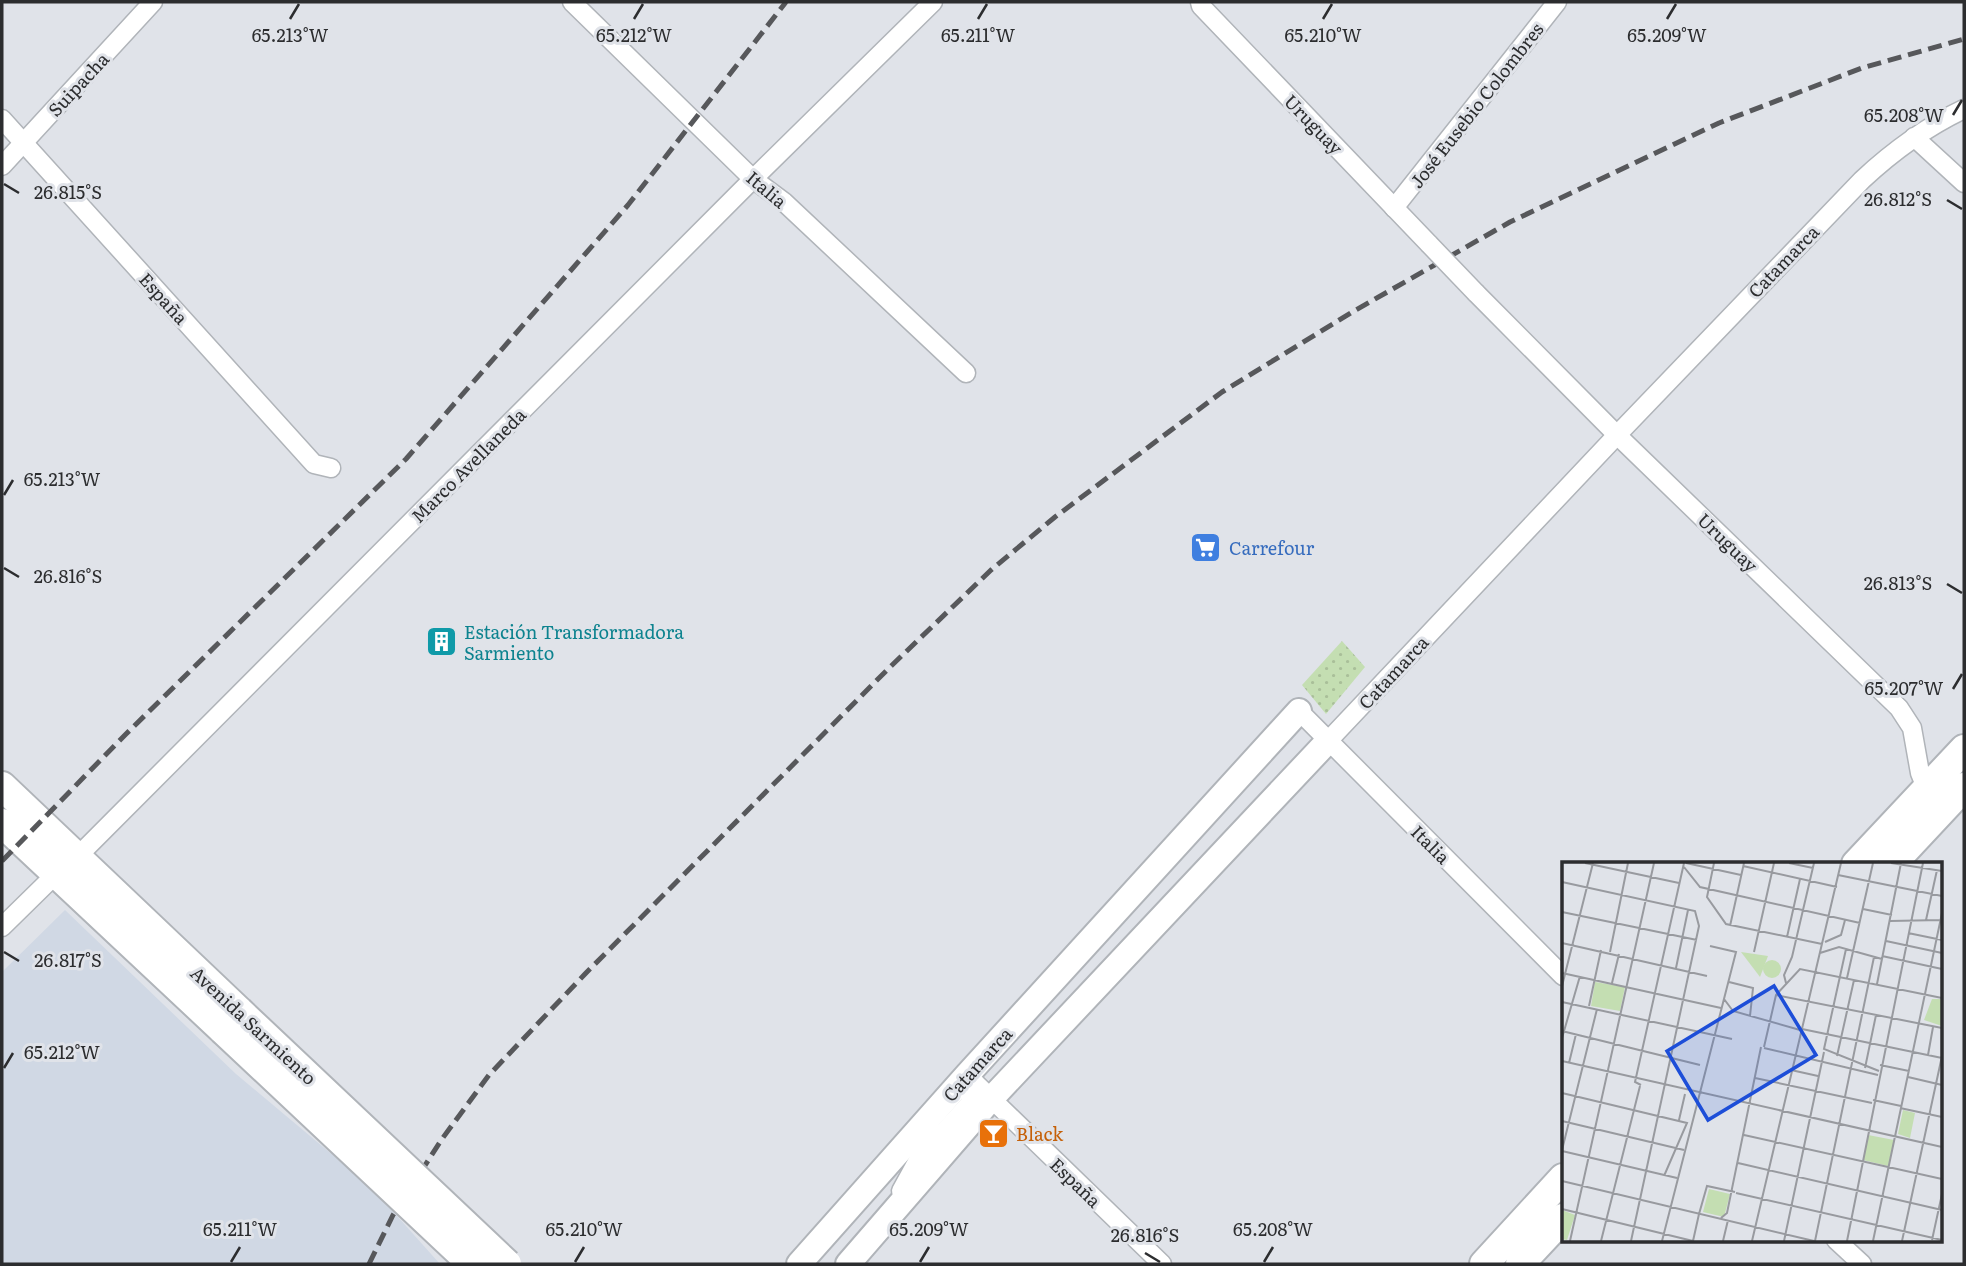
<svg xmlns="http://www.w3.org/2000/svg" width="1966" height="1266" viewBox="0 0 1966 1266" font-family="Literata,serif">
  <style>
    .built { fill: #d0d8e4 }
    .grass { fill: url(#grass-dots) }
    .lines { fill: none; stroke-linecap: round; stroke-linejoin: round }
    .street-casing { stroke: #b0b4b9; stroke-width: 21 }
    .secondary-casing { stroke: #b0b4b9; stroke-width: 28 }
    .primary-casing { stroke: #b0b4b9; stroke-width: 32 }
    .street { stroke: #fff; stroke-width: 18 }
    .secondary { stroke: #fff; stroke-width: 24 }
    .primary { stroke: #fff; stroke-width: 28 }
    .rail { stroke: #57585b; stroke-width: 5; stroke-dasharray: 14 7; stroke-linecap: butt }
    .street-bridge-casing { stroke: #b0b4b9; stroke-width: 21; stroke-linecap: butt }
    .primary-bridge-casing { stroke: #b0b4b9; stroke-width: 32; stroke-linecap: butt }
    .street-bridge { stroke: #fff; stroke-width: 18 }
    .primary-bridge { stroke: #fff; stroke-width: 28 }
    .ticks { fill: none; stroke: #2c2d2f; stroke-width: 2.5 }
    .labels { text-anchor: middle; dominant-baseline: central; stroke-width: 6; stroke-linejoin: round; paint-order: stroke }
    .street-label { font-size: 18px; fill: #2c2d2f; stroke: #e0e3e9 }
    .shop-label { font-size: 18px; fill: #366cbe; stroke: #e0e3e9; text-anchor: start }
    .culture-label { font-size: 18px; fill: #0d838f; stroke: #e0e3e9; text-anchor: start }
    .food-label { font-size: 18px; fill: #c56008; stroke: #e0e3e9; text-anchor: start }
    .inset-road { fill: none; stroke: #989a9f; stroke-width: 2 }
    .view { fill: #1d4ed8; fill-opacity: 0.15; stroke: #1d4ed8; stroke-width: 3.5 }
    .inset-edge { fill: none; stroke: #2c2d2f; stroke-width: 3.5 }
    .ticks-label { font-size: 18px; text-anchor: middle; fill: #2c2d2f; stroke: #e0e3e9; stroke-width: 6; stroke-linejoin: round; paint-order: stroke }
  </style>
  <defs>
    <pattern id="grass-dots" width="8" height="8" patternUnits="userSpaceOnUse" patternTransform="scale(1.75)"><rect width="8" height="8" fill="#c4deb2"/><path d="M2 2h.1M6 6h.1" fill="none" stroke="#a9bf99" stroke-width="1.8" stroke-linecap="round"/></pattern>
  </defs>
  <rect width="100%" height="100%" fill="#e0e3e9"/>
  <path class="built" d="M65,910l171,164 136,114 68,76h-438v-292z"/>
  <path class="grass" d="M1342,641l23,26 -39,47 -24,-29z"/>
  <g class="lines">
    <defs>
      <g id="street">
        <path d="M572,2l181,177 31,23 182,171"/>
        <path d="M1200,2l1,4 228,238"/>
        <path d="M2,119l312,345 17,4"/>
        <path d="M1914,137l50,46"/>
        <path d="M2,166l151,-164"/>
        <path d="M1394,208l163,-206"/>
        <path d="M1476,293l141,142 282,273 13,20 8,45 6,15 7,4"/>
        <path d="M1299,711l264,265"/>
        <path d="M1328,741l289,-306 245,-255c30,-28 64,-53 102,-71"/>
        <path d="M2,927l53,-52 22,-18 676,-678 180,-177"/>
        <path d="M967,1075l195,189"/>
        <path d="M901,1191l17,-31 52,-57 5,-20"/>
        <path d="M1836,1240l26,24"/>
      </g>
      <g id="secondary">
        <path d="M799,1264l168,-189 332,-364"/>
        <path d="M848,1264l143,-165 337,-358"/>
      </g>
      <g id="primary">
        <path d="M2,786l237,225"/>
        <path d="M2,823l221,207"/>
        <path d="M1856,864l108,-115"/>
        <path d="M1892,864l72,-77"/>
        <path d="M1484,1264l79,-86"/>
        <path d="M1520,1264l43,-46"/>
      </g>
    </defs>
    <use href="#street" class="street-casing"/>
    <use href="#secondary" class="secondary-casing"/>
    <use href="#primary" class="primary-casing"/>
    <use href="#street" class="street"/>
    <use href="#secondary" class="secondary"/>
    <use href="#primary" class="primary"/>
    <g class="rail">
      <path d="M2,861l124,-127 280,-275 222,-254 158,-203"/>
      <path d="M369,1264l24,-49 49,-76 47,-64 96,-101 303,-305 103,-99 64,-53 167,-125 132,-81 156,-89 209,-99 143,-55 102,-29"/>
    </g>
    <defs>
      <path id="street-bridge" d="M1429,244l47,49"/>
      <g id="primary-bridge">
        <path d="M239,1011l268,253"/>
        <path d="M223,1030l249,234"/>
      </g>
    </defs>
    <use href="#street-bridge" class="street-bridge-casing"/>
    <use href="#primary-bridge" class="primary-bridge-casing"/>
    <use href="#street-bridge" class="street-bridge"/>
    <use href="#primary-bridge" class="primary-bridge"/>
  </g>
  <path class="ticks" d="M290,19l9,-15M634,19l9,-15M978,19l9,-15M1323,19l9,-15M1667,19l9,-15M1953,115l9,-15M4,184l15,9M1947,200l15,9M4,495l9,-15M4,568l15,9M1947,584l15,9M1953,689l9,-15M4,952l15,9M4,1068l9,-15M1145,1253l15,9M231,1262l9,-15M575,1262l9,-15M920,1262l9,-15M1264,1262l9,-15"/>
  <defs>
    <symbol id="supermarket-square" viewBox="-11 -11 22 22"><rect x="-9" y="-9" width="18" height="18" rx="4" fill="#3f7fe0" stroke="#e0e3e9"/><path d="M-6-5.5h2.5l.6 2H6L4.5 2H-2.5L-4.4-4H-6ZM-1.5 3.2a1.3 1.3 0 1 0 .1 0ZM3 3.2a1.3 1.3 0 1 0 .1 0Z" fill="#fff"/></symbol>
    <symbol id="building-square" viewBox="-11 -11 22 22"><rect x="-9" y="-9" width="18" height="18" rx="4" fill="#0f9aa8" stroke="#e0e3e9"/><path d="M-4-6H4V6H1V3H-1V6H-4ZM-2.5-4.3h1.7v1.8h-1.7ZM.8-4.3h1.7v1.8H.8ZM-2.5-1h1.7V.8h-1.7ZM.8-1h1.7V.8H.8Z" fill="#fff"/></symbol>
    <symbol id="bar-square" viewBox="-11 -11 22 22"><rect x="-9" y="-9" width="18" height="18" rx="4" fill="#e8710a" stroke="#e0e3e9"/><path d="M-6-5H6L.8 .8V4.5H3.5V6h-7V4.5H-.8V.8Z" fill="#fff"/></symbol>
  </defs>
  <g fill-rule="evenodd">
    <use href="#supermarket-square" x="1188" y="530" width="35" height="35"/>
    <use href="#building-square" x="424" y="624" width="35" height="35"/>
    <use href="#bar-square" x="976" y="1116" width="35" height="35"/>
  </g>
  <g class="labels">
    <g class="street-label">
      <text transform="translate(78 84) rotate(-47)">Suipacha</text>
      <text transform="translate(1476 105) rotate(-52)">José Eusebio Colombres</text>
      <text transform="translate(1314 124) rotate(46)">Uruguay</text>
      <text transform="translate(767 189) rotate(40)">Italia</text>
      <text transform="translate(1783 261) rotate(-46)">Catamarca</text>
      <text transform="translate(164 298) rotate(48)">España</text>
      <text transform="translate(468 465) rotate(-45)">Marco Avellaneda</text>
      <text transform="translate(1728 542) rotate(44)">Uruguay</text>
      <text transform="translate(1393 672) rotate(-47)">Catamarca</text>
      <text transform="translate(1431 844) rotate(45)">Italia</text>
      <text transform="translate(254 1025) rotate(43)">Avenida Sarmiento</text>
      <text transform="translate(977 1064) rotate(-48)">Catamarca</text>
      <text transform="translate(1076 1182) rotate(44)">España</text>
    </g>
    <g class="shop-label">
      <text x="1229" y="547">Carrefour</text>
    </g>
    <g class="culture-label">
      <text x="464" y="631">Estación Transformadora<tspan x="464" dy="21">Sarmiento</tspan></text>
    </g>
    <g class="food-label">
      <text x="1016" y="1133">Black</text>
    </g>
  </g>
  <g transform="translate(1562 862)">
    <rect width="380" height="380" fill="#e0e3e9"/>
    <path d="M179,90l27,4 -8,21z" fill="#c4deb2"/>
    <path d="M341,248l12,3 -5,25 -12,-4zM306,273l26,5 -6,26 -25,-6zM147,327l21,5 -6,23 -21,-5z" fill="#c4deb2"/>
    <path d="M201 107a9 9 0 1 1 18 0a9 9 0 1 1-18 0ZM33,120l30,5 -5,24 -29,-5zM370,137h10v27l-18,-6zM0,348l13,5 -8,25 -5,-1z" fill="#c4deb2"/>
    <path class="inset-road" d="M23,1l94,20M124,1l55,12M152,1l-7,34 19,27 96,20M227,1l24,5M329,1l51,8M181,4l94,21M122,5l16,20 160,36M276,13l104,21M0,20l133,29 4,15 -68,315M301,47l29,6M0,50l135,28M364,58l11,-50M328,59l51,-1M168,64l14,-63M346,71l34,7M225,75l13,-58M324,79l56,12M263,80l16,-7 4,-15M0,81l145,33M284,87l-22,100 55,22M48,90l18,-89M192,90l20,-89M258,91l19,-6 43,12M320,94l60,13M114,106l12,-58M0,111l159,35M285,116l26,-115M167,120l24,6 -3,28M50,121l7,-29M224,121l-2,-8 8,-18 22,-94M315,122l24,-121M0,124l31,-123M214,133l166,33M162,137l9,12 67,19M0,140l170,37M27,144l12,-56M240,167l140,29M0,169l138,34M0,176l18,-62M202,185l12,-52 24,-26 142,29M202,186l114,27M366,193l5,-28M275,194l17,-76M0,199l380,86M7,201l7,-29M318,203l29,6M303,206l11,-53M229,208l27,6M346,215l34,8M193,216l117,25M79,223l-6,-3 49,-219M0,231l125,30 -23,53M311,238l28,6M338,246l42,9M117,258l6,-26M0,259l122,29M182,273l198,44M0,288l35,-141M0,289l115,27M176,301l204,47M0,319l252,60M174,331l206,47M0,347l131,32 6,-27M137,352l8,-28 28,6M159,356l6,-5 34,-166M370,378l10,-46M8,379l84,-378M39,379l39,-155M100,379l74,-289 -26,-6M161,379l5,-21M190,379l89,-378M222,379l40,-189M253,379l59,-284M285,379l76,-378M311,379l69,-328M340,379l40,-185"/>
    <path class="view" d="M212,124l42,69 -108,65 -41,-69z"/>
    <rect width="380" height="380" class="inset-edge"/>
  </g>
  <g class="ticks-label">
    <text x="1323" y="42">65.210°W</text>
    <text x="290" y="42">65.213°W</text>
    <text x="634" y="42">65.212°W</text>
    <text x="978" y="42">65.211°W</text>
    <text x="1667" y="42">65.209°W</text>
    <text x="1904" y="122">65.208°W</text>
    <text x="68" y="199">26.815°S</text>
    <text x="1898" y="206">26.812°S</text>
    <text x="62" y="486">65.213°W</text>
    <text x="68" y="583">26.816°S</text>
    <text x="1898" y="590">26.813°S</text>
    <text x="1904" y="695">65.207°W</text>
    <text x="68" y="967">26.817°S</text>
    <text x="62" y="1059">65.212°W</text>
    <text x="240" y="1236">65.211°W</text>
    <text x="584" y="1236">65.210°W</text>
    <text x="929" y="1236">65.209°W</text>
    <text x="1273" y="1236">65.208°W</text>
    <text x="1145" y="1242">26.816°S</text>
  </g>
  <rect width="1966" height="1266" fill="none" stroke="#2c2d2f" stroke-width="7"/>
</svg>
